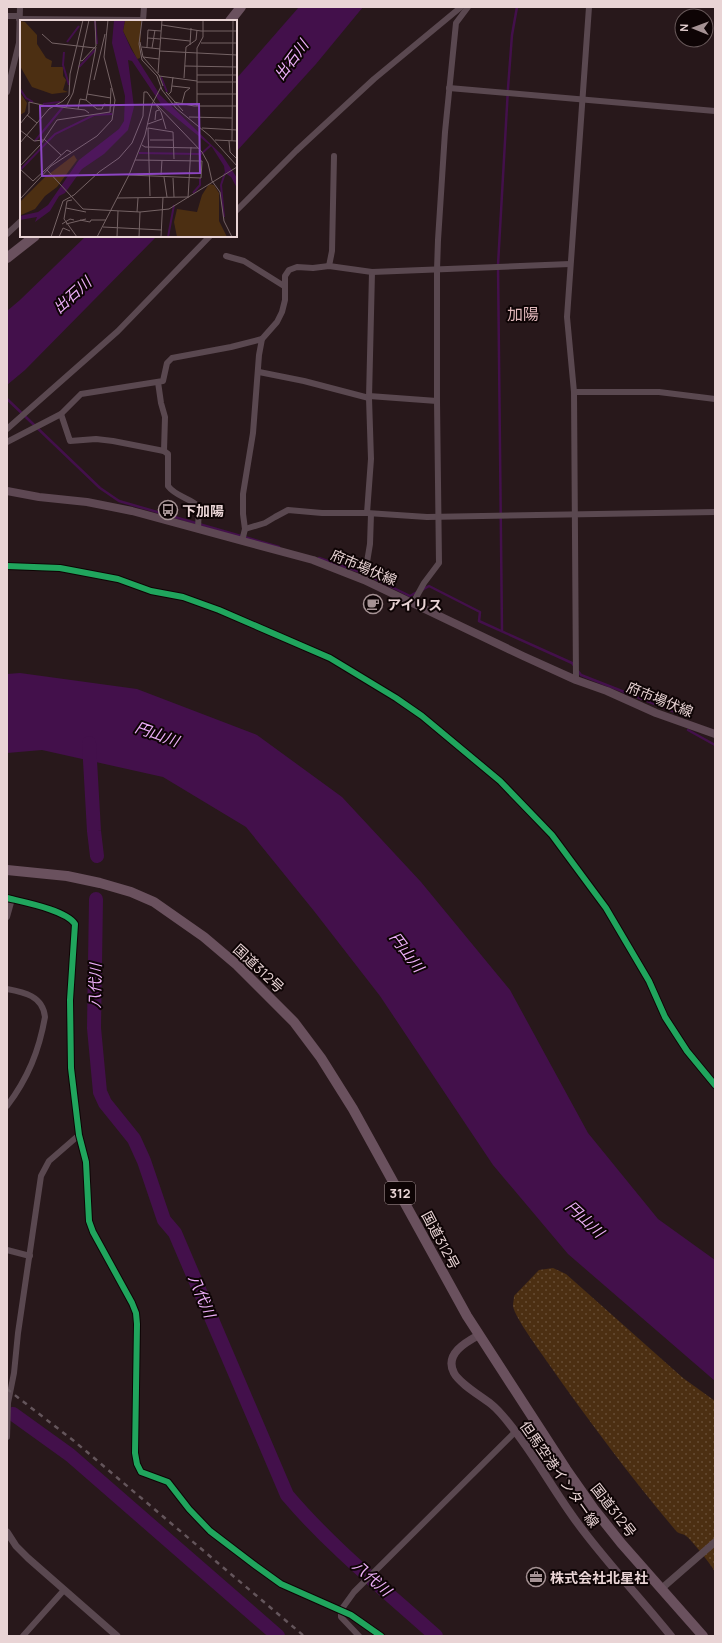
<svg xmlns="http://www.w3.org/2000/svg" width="722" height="1643" viewBox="0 0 722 1643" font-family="Manrope,'Noto Sans JP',sans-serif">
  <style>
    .grass { fill: url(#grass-dots) }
    .water { fill: #43104b }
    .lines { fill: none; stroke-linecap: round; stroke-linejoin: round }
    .stream { stroke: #43104b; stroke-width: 2.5 }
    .river { stroke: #43104b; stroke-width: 14 }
    .minor { stroke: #5a4850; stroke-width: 6 }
    .tertiary { stroke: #5a4850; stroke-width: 7 }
    .secondary { stroke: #5e4853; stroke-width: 8 }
    .trunk { stroke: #6a515e; stroke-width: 10 }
    .rail { stroke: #64555b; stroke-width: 2.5; stroke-dasharray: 5 5; stroke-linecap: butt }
    .cycleway-casing { stroke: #0e0405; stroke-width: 8 }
    .cycleway { stroke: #20a55d; stroke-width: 6 }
    .labels { text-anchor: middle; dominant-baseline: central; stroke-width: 4; stroke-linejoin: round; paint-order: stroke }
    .shield { fill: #0e0405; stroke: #a79697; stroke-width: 1 }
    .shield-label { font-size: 13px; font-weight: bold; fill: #e9d4d5 }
    .poi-label { font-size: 14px; font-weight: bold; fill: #e9d4d5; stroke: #0e0405; text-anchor: start }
    .street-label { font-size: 14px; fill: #e9d4d5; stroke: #0e0405 }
    .water-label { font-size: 15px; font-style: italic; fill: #edaff9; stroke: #0e0405 }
    .quarter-label { font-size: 16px; fill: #dfb7ba; stroke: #0e0405 }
    .inset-river { fill: none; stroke: #43104b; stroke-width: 2 }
    .inset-road { fill: none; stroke: #756365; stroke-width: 1 }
    .view { fill: #8c45c2; fill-opacity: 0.15; stroke: #8c45c2; stroke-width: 2 }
    .inset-edge { fill: none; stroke: #e9d4d5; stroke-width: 2 }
  </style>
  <defs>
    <pattern id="grass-dots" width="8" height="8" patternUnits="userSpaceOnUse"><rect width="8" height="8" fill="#4c2f12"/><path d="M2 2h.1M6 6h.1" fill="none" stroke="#664c34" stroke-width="1.8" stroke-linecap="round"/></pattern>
  </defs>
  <rect width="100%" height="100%" fill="#28181b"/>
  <path class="grass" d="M553,1268l13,6 117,104 32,23v171c-2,-5 -24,-33 -29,-36 -2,-2 -6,-2 -9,-4 -46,-54 -88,-111 -129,-169 -8,-12 -33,-45 -35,-57 0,-3 1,-7 1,-10l25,-26z"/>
  <g class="water">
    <path d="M299,7h64l-47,57 -80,88v-73z"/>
    <path d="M86,236h71l-132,134 -18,15v-74l13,-11z"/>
    <path d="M20,673l117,16 120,46 85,62 79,85 89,108 78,143 70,86 57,41v121l-147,-127 -75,-89 -113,-169 -66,-85 -68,-84 -83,-50 -121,-27 -35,3v-79z"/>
  </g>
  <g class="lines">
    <g class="stream">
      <path d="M7,399l93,89 19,13 160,46"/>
      <path d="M319,558l44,15 47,23 7,-4"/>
      <path d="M422,590l7,-4 51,26 -1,9 93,42 3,4"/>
      <path d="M502,631l-4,-366 10,-177 4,-53 5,-28"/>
      <path d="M578,671l3,4 97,38"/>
      <path d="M688,730l27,15"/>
    </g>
    <g class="river">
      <path d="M89,743l5,88 3,25"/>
      <path d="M96,899l-2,129 6,64 5,11 29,36 10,22 20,59 11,13 112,262c44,52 99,96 149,141"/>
      <path d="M13,1414l57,41 208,181"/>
    </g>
    <g class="minor">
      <path d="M7,16h12"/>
      <path d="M19,19l124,1"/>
      <path d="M143,21l1,-14"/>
      <path d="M449,88l266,23"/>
      <path d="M7,92l12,-49 1,-36"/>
      <path d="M236,211l60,-60 78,-72 87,-72"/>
      <path d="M7,234l14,-13"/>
      <path d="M226,256l18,5 40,25"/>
      <path d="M329,266l3,-15 2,-95"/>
      <path d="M259,372l45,9 65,17"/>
      <path d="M158,382l3,21 4,14 -1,34"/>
      <path d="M574,392h85l56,7"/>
      <path d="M369,396l68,5"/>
      <path d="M61,414l9,27 26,-2 17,2 51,10 4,3v32c8,11 23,12 31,21l-1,22"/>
      <path d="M7,429l111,-98 92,-95"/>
      <path d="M7,442l54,-28 20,-20 82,-13 4,-18 5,-5 59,-11 31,-8"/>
      <path d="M367,513l4,-54 -2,-61 3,-126"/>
      <path d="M245,529l20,-6 10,-6 13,-7 34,3h45l60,4 288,-5"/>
      <path d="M242,541l3,-12 -2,-15v-20l10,-61 6,-78 3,-16 15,-17 5,-10 3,-12v-24l4,-6 8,-3 16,1 16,-2 43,6 198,-8"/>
      <path d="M7,566l53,2 58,11 33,12 32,6 36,13 111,48 66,40 26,18 78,65 52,54 54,73 43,73 16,36 22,34 28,34"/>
      <path d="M364,580l6,-36 1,-30"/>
      <path d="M413,603l11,-20 15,-20 -2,-162v-131l1,-30 7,-108 11,-109 12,-16"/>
      <path d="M576,680l-2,-288 -7,-75 22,-310"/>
      <path d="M7,898c16,4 59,12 68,26l-5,76 1,68 8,67 7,27 3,59 4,11 39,71 4,10 1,11 -2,129 2,11 4,8 27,10 21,27 21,22 46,35 25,18 70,31 30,21"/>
      <path d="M7,917l5,-18"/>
      <path d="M7,989c17,3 36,7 38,28 -6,34 -17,61 -38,89"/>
      <path d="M7,1250l23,6"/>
      <path d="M7,1437l1,-34 6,-30 4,-40 23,-157 8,-15 30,-26"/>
      <path d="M23,1636l41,-46"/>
      <path d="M359,1636l-18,-19v-7l13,-18 161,-160"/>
    </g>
    <g class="tertiary">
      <path d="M7,1532l9,14 12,12 89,78"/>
      <path d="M661,1589l54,-47"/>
    </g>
    <g class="secondary">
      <path d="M7,491l32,6 48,5 45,9 181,49 51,20 159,76 53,24 31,11 49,22 59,21"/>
      <path d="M479,1335c-13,7 -35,19 -25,38 6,11 27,23 37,31 9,7 17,18 24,27 24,31 43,67 67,98 28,37 60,71 89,107"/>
    </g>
    <g class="trunk">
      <path d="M230,21l11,-14"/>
      <path d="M7,258l28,-22"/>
      <path d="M7,870l60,6 33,7 31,9 23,10 50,35 33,28 57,57 27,36 32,51 114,207 99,153 28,40 27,34 82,93"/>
    </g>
    <path class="rail" d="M7,1389l67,52 230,195"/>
    <defs>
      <g id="cycleway">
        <path d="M7,566l53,2 58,11 33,12 32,6 36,13 111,48 66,40 26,18 78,65 52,54 54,73 43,73 16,36 22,34 28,34"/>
        <path d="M7,898c16,4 59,12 68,26l-5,76 1,68 8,67 7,27 3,59 4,11 39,71 4,10 1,11 -2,129 2,11 4,8 27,10 21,27 21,22 46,35 25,18 70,31 30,21"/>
      </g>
    </defs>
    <use href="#cycleway" class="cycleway-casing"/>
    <use href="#cycleway" class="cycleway"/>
  </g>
  <defs>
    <symbol id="bus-ring" viewBox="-11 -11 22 22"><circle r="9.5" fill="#0e0405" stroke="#a59294" stroke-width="1.5"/><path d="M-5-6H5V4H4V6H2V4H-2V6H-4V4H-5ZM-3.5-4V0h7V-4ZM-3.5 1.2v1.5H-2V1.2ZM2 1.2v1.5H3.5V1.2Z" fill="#a59294"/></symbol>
    <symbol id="cafe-ring" viewBox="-11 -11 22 22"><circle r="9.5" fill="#0e0405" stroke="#a59294" stroke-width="1.5"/><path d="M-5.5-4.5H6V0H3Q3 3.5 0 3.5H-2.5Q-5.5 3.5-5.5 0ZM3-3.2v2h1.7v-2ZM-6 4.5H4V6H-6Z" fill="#a59294"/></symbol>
    <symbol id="office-ring" viewBox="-11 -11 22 22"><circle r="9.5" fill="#0e0405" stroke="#a59294" stroke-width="1.5"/><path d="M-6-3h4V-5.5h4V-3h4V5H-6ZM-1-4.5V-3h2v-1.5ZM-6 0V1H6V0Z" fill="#a59294"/></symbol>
  </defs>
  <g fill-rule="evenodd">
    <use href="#bus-ring" x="157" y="499" width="22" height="22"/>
    <use href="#cafe-ring" x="362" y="593" width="22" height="22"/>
    <use href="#office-ring" x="525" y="1566" width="22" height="22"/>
  </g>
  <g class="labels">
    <rect class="shield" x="385" y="1182" width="30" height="22" rx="3"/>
    <g class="shield-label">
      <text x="400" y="1193">312</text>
    </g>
    <g class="poi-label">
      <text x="182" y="510">下加陽</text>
      <text x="387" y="604">アイリス</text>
      <text x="550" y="1577">株式会社北星社</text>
    </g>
    <g class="street-label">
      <text transform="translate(364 567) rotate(23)">府市場伏線</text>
      <text transform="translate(660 699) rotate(22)">府市場伏線</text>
      <text transform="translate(259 968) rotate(43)">国道312号</text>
      <text transform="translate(441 1240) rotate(62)">国道312号</text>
      <text transform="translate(560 1474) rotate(55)">但馬空港インター線</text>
      <text transform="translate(614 1510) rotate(52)">国道312号</text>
    </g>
    <g class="water-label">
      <text transform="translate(291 60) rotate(-53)">出石川</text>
      <text transform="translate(72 295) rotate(-42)">出石川</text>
      <text transform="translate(157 734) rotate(20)">円山川</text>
      <text transform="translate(407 952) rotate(53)">円山川</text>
      <text transform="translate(95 986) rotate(-89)">八代川</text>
      <text transform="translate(585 1219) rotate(43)">円山川</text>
      <text transform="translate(202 1296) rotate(67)">八代川</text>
      <text transform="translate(372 1578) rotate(42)">八代川</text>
    </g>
    <g class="quarter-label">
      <text x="523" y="314">加陽</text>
    </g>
  </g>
  <g transform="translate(20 20)">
    <rect width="217" height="217" fill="#28181b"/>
    <path d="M105,0h16l-1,38 -3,1 -14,-28zM54,135l3,5 -20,27 -12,9 -10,13 -14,6 -1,-13 24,-24z" fill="#4c2f12"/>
    <path d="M0,1l5,1 12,13v9l9,14 6,3 -1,6h12v9l3,4 -3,10 5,2 -16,2 -20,-7 -12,-21zM0,62l1,12 6,9 -2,9 -5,3zM189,164l5,1 5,8v28l8,16h-50l-3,-15 3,-13 20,3 5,-17z" fill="#4c2f12"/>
    <path d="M94,0h11l-2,11 8,18 29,46 62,60 15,23v10l-6,-11 -6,-4 -1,-7 -12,-19 -49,-40 -31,-46 -4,-1 6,47 -6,23 -24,24 -22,15 -17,24 -6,3 -9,15 -15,11 2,-5 -17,3v-4l18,-4 10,-7 31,-45 40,-31 5,-8 1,-25 -13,-53z" fill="#43104b"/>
    <path class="inset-river" d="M75,1l2,23M47,22l12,-16M44,32l-1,13 6,20M59,47l16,-17M141,57l6,15M0,69l6,9 7,4M23,84l17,-2M15,121l28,-34M119,133l61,1M181,141l-1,-6 11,-10M0,150l35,-36 39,-19 18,-1M173,173l7,-8v-7M204,197l-3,-32 4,-12M148,217l6,-32"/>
    <path class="inset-road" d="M122,0l-3,24 3,16 15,16 5,14 14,18 34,28 27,30M142,5l39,6h36M22,14l10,9 43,5M128,18l12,1M141,18l29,3M120,22l3,15 16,18 4,11M181,23h36M170,25l1,-17M122,27l18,2M127,27l1,-17 13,1M132,28l3,-18M139,31l78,4M123,37l16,2M60,40l2,1 14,-15 -1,-26M165,46l52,1M138,53l4,-53M177,55h40M139,56l38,5M164,58l2,-31 10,-7 1,-10M74,60l11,-46M177,62h40M152,66l18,2 -5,4 -3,11M146,72l17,19M67,74l24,4M177,74h40M148,75l3,-3 2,-15M66,80l11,9h5l2,-5 8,2M154,82l20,4h43M137,85l45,47 6,11 4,18M32,86l33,4 4,3M177,86v-58l6,-11v-17M46,87l7,-14 16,-73M58,89l2,-10 6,1 10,-53M7,95l10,8M169,97l43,1M135,100l1,-9 3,-1M0,104l9,-11v-11l22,5M128,104l14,-5M128,108l2,68M128,108l25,4 1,27M182,108l35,2M0,110l14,11 9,-1M24,119l17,16M130,120h23M195,120l22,1M209,121l1,11 7,7M212,121l1,-121M0,123l29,-34 14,-8 6,-6 1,-21 13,-54M122,125l3,2 53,1M0,146l21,-22 16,-24 53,-8 1,-24M0,149l13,12 34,-31 4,2M27,150l36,39 57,3 29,-3 68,-42M109,155l72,3 1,-17 -67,-1M141,155l1,-15M144,157l3,20M153,158l1,19M192,161l8,11 4,29 8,16M97,178l71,-1M168,178l3,-51M0,179l31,-33 46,-30 15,-16 3,-20 -11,-43 4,-37M52,180l-5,1 -3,18 13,18M46,188l20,4M117,192l1,-14M60,200l10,2 1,-2h15M42,204l8,-5 4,1M46,204l20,-5M83,207l59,3M31,217l12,-36 11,-6 25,-23 20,-14 13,-15 11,-27 1,-24h3l14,20 5,17M39,217l4,-9 7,3M77,217l32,-62 16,-40 7,-31 9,-17M97,217l1,-26M119,217l1,-25M141,217l2,-40"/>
    <path class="view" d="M179,84l1,69 -158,3 -2,-70z"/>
    <rect width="217" height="217" class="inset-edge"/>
  </g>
  <rect width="722" height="1643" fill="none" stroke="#e9d4d5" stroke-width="16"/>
  <g transform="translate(694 28) rotate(271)"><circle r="19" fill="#0e0405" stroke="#665758"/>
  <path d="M0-3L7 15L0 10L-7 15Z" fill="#a59294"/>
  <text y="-6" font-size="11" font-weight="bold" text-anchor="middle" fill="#e9d4d5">N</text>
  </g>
</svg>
